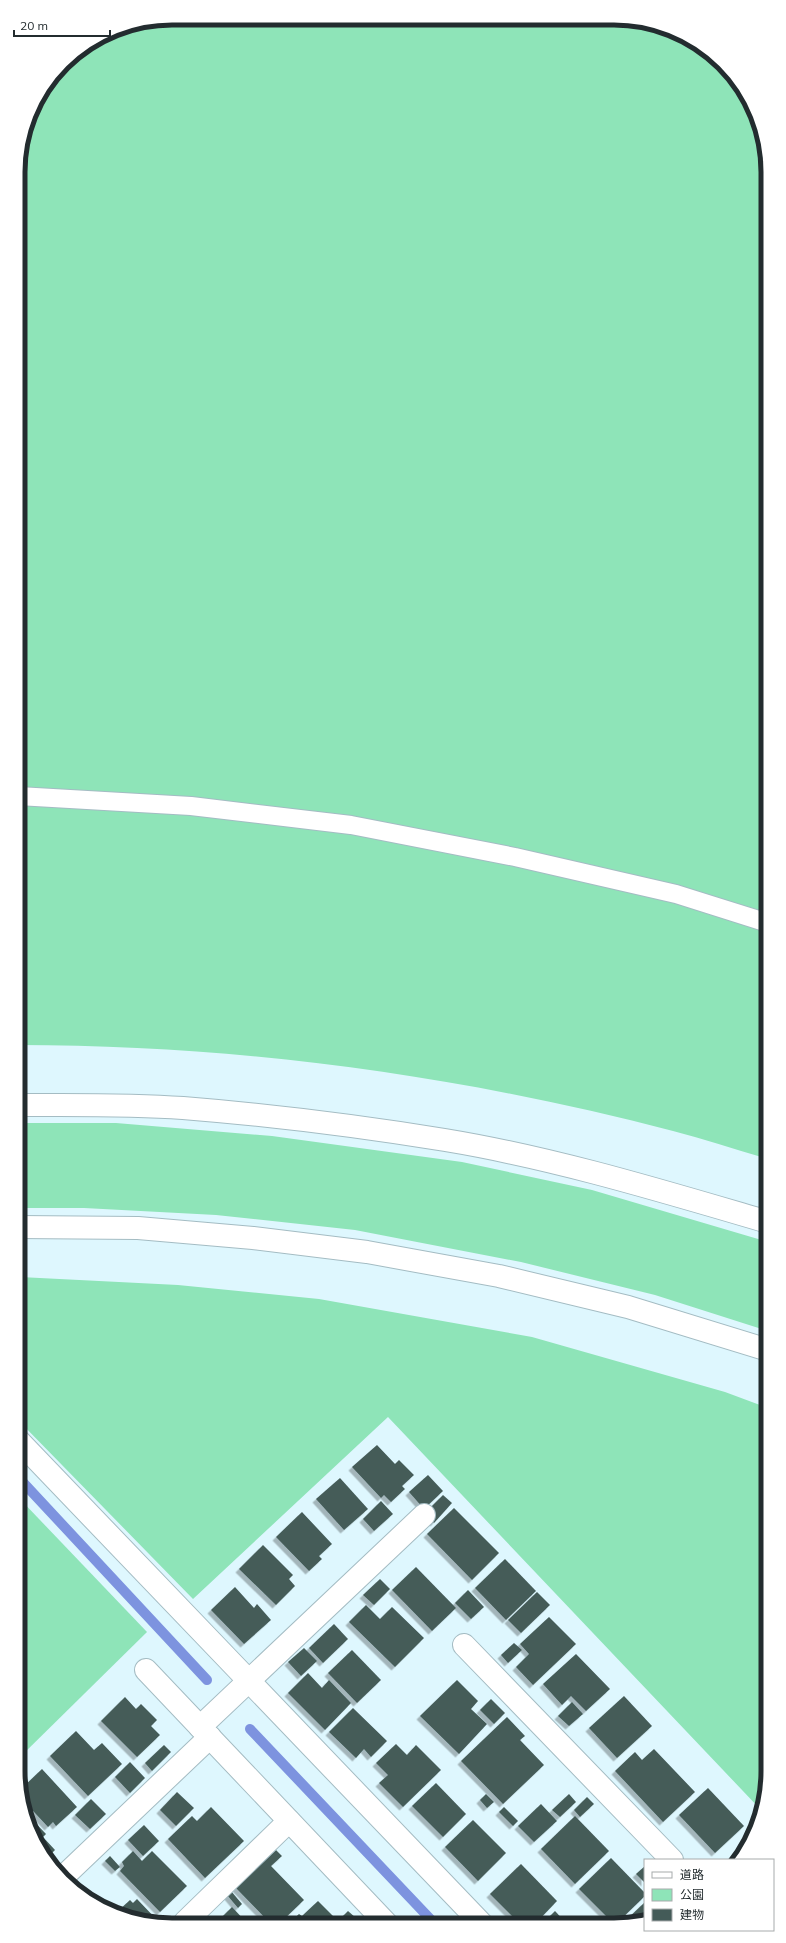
<svg xmlns="http://www.w3.org/2000/svg" width="786" height="1943" viewBox="0 0 786 1943" font-family="Mulish,'Noto Sans JP',sans-serif">
  <style>
    .green { fill: #8ee4b8 }
    .lines { fill: none; stroke-linecap: round; stroke-linejoin: round }
    .stream { stroke: #7d93df; stroke-width: 10 }
    .building { fill: #445b58; filter: url(#shadow) }
    .lane-casing { stroke: #a4bcc3; stroke-width: 20 }
    .street-casing { stroke: #a4bcc3; stroke-width: 24 }
    .secondary-casing { stroke: #a4bcc3; stroke-width: 24 }
    .lane { stroke: #fff; stroke-width: 18 }
    .street { stroke: #fff; stroke-width: 22 }
    .secondary { stroke: #fff; stroke-width: 22 }
    .rim { fill: none; stroke: #232c2f; stroke-width: 5 }
  </style>
  <defs>
    <filter id="shadow"><feDropShadow dx="-3.5" dy="3.5" stdDeviation="0" flood-color="#0004"/></filter>
  </defs>
  <rect width="100%" height="100%" fill="#def7fe"/>
  <g class="green">
    <path d="M172,18l472,3 38,13 41,29 24,32 16,38 5,39v987c-32,-9 -63,-20 -95,-28 -214,-56 -434,-86 -655,-86v-883l16,-58 36,-48 43,-26z"/>
    <path d="M18,1123h98l156,13 190,26 130,28 176,52v89l-113,-36 -134,-33 -166,-32 -139,-15 -132,-7h-66z"/>
    <path d="M20,1277l158,8 141,14 213,38 193,55 43,16v373l-7,29 -373,-393 -195,182 -175,-179v-142z"/>
    <path d="M18,1497l129,135 -129,127z"/>
  </g>
  <g class="lines">
    <g class="stream">
      <path d="M18,1477l189,203"/>
      <path d="M250,1729l185,195"/>
    </g>
  </g>
  <g class="building">
    <path d="M377,1445l18,19 4,-4 15,15 -12,11 3,3 -14,13 -7,-7 -3,3 -29,-31z"/>
    <path d="M428,1475l15,16 -19,18 -15,-17z"/>
    <path d="M340,1478l28,31 -24,21 -28,-31z"/>
    <path d="M443,1495l9,8 -18,20 -9,-10z"/>
    <path d="M381,1501l12,13 -19,17 -11,-12z"/>
    <path d="M454,1508l45,45 -27,27 -45,-46z"/>
    <path d="M302,1512l30,32 -13,12 3,3 -13,12 -33,-34z"/>
    <path d="M263,1545l30,30 -4,4 6,7 -19,19 -37,-36z"/>
    <path d="M505,1559l31,32 -30,29 -31,-32z"/>
    <path d="M416,1567l40,41 -24,23 -40,-41z"/>
    <path d="M380,1579l10,10 -16,16 -11,-10z"/>
    <path d="M235,1587l19,21 3,-4 14,16 -27,24 -33,-34z"/>
    <path d="M468,1590l16,17 -13,12 -16,-16z"/>
    <path d="M537,1592l13,13 -29,28 -13,-13z"/>
    <path d="M366,1605l14,14 12,-12 32,31 -29,29 -46,-45z"/>
    <path d="M549,1617l27,27 -43,41 -17,-18 13,-13 -9,-10z"/>
    <path d="M334,1624l14,15 -25,24 -14,-15z"/>
    <path d="M514,1643l8,7 -14,13 -7,-8z"/>
    <path d="M304,1648l13,13 -16,15 -13,-14z"/>
    <path d="M352,1650l29,30 -24,23 -29,-30z"/>
    <path d="M576,1654l34,35 -24,22 -15,-15 -9,9 -19,-21z"/>
    <path d="M308,1673l14,15 7,-8 22,23 -26,27 -37,-37z"/>
    <path d="M457,1680l21,21 -7,8 16,15 -28,30 -39,-38z"/>
    <path d="M624,1696l28,30 -35,32 -28,-30z"/>
    <path d="M125,1697l11,12 5,-5 16,16 -6,6 9,9 -23,22 -36,-36z"/>
    <path d="M491,1699l14,14 -11,11 -14,-14z"/>
    <path d="M572,1702l11,12 -14,12 -11,-10z"/>
    <path d="M353,1708l34,33 -16,16 -7,-8 -8,9 -27,-26z"/>
    <path d="M507,1717l18,19 -5,4 24,25 -41,39 -42,-43z"/>
    <path d="M76,1731l18,19 8,-7 20,21 -34,32 -38,-40z"/>
    <path d="M396,1744l11,11 9,-10 25,25 -38,37 -24,-24 9,-8 -12,-12z"/>
    <path d="M164,1745l7,7 -19,19 -7,-8z"/>
    <path d="M654,1749l41,43 -32,30 -48,-51 20,-19 7,8z"/>
    <path d="M130,1762l15,16 -15,15 -15,-16z"/>
    <path d="M42,1769l35,38 -21,19 -3,-4 -5,5 -26,-28 -2,-9z"/>
    <path d="M436,1783l30,31 -23,23 -31,-31z"/>
    <path d="M708,1788l36,38 -29,27 -36,-38z"/>
    <path d="M177,1792l17,16 -18,18 -16,-16z"/>
    <path d="M486,1794l8,8 -7,6 -7,-8z"/>
    <path d="M569,1794l7,8 -16,15 -8,-7z"/>
    <path d="M587,1797l7,7 -14,13 -6,-7z"/>
    <path d="M91,1799l15,15 -16,15 -15,-14z"/>
    <path d="M541,1804l16,17 -23,21 -16,-16z"/>
    <path d="M211,1807l33,34 -39,37 -37,-39 24,-23 5,5z"/>
    <path d="M504,1807l14,14 -5,5 -14,-14z"/>
    <path d="M23,1810l23,24 -3,3 12,13 -8,8 -8,-10z"/>
    <path d="M575,1816l34,35 -34,33 -34,-35z"/>
    <path d="M473,1820l33,33 -28,28 -33,-34z"/>
    <path d="M144,1825l15,16 -16,15 -15,-16z"/>
    <path d="M744,1849l-6,11h-6z"/>
    <path d="M276,1850l6,6 -11,10 33,34 -24,23h-10l-34,-35z"/>
    <path d="M133,1851l9,10 10,-10 35,35 -27,26 -40,-41 4,-5 -2,-4z"/>
    <path d="M110,1856l10,11 -5,4 -10,-10z"/>
    <path d="M611,1858l34,35v3l-30,29 -36,-36z"/>
    <path d="M521,1864l36,37 -23,24 -14,-1 -30,-30z"/>
    <path d="M645,1866v17l-9,-9z"/>
    <path d="M79,1885l17,18 -20,-14z"/>
    <path d="M231,1891l11,13 -4,4 -11,-13z"/>
    <path d="M137,1899l21,22 -1,1h-15l-38,-13h-1l5,-4 8,8 14,-13 3,3z"/>
    <path d="M318,1901l17,17 -5,5h-41l10,-9 3,2z"/>
    <path d="M645,1902v19l-23,3z"/>
    <path d="M232,1907l15,16h-31z"/>
    <path d="M348,1911l8,7 -5,5h-15z"/>
    <path d="M555,1911l13,14h-27z"/>
  </g>
  <g class="lines">
    <defs>
      <path id="lane" d="M18,796l173,10 160,19 164,32 161,37 92,29"/>
      <g id="street">
        <path d="M18,1440l464,484"/>
        <path d="M464,1645l208,215"/>
        <path d="M146,1670l241,254"/>
        <path d="M200,1727l224,-212"/>
        <path d="M62,1878l148,-141"/>
        <path d="M185,1922l104,-101"/>
      </g>
      <g id="secondary">
        <path d="M18,1105c55,0 110,-1 165,3 87,7 175,18 262,32 109,18 217,51 323,82"/>
        <path d="M18,1227l120,1 115,10 114,14 132,24 129,31 140,43"/>
      </g>
    </defs>
    <use href="#lane" class="lane-casing"/>
    <use href="#street" class="street-casing"/>
    <use href="#secondary" class="secondary-casing"/>
    <use href="#lane" class="lane"/>
    <use href="#street" class="street"/>
    <use href="#secondary" class="secondary"/>
  </g>
  <path d="M0 0H786V1943H0ZM172 25H614A147 147 0 0 1 761 172V1771A147 147 0 0 1 614 1918H172A147 147 0 0 1 25 1771V172A147 147 0 0 1 172 25Z" fill="#fff" fill-rule="evenodd"/>
  <path class="rim" d="M172 25H614A147 147 0 0 1 761 172V1771A147 147 0 0 1 614 1918H172A147 147 0 0 1 25 1771V172A147 147 0 0 1 172 25Z"/>
  <rect x="644" y="1859" width="130" height="72" fill="#ffffff" stroke="#a7abac"/>
  <rect x="652" y="1872" width="20" height="6" fill="#ffffff" stroke="#a7abac"/>
  <text x="680" y="1879" font-size="12" fill="#232c2f">道路</text>
  <rect x="652" y="1889" width="20" height="12" fill="#8ee4b8" stroke="#a7abac"/>
  <text x="680" y="1899" font-size="12" fill="#232c2f">公園</text>
  <rect x="652" y="1909" width="20" height="12" fill="#445b58" stroke="#a7abac"/>
  <text x="680" y="1919" font-size="12" fill="#232c2f">建物</text>
  <path d="M14 30v6h96v-6" fill="none" stroke="#232c2f" stroke-width="2"/>
  <text x="20" y="30" font-size="12" fill="#232c2f" stroke="#ffffff" stroke-width="3" paint-order="stroke">20 m</text>
</svg>
